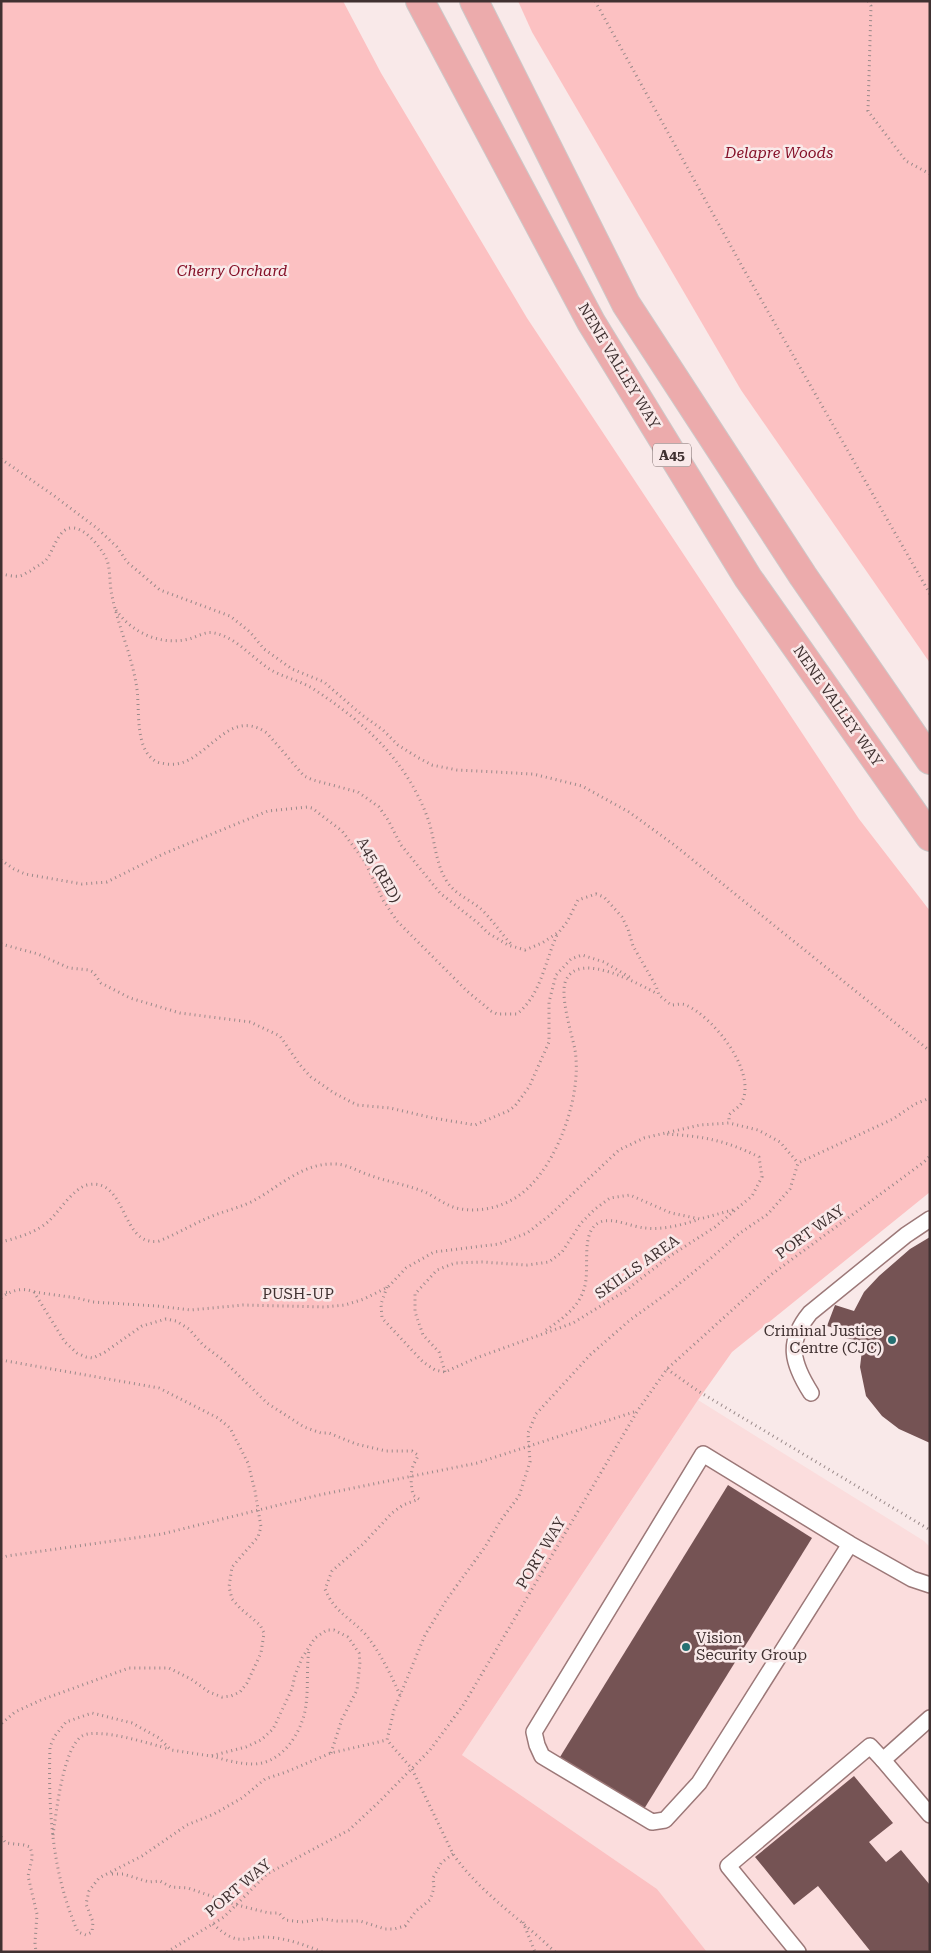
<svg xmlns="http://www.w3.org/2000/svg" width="931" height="1953" viewBox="0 0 931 1953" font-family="'Roboto Serif',serif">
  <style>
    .built { fill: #fbdddd }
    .green { fill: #fcc1c2 }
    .building { fill: #755354 }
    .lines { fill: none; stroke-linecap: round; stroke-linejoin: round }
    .service-casing { stroke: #9c7878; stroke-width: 18 }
    .trunk-casing { stroke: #cdc9c9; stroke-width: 30 }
    .path { stroke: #9a8a8a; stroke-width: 3; stroke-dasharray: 1 4; stroke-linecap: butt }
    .service { stroke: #fff; stroke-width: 15 }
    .trunk { stroke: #ecabac; stroke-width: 28 }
    .poi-dot { fill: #257072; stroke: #f9e9e9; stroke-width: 2 }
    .labels { text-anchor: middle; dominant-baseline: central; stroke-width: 5; stroke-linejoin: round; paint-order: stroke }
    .shield { fill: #f9e9e9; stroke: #786868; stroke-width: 1 }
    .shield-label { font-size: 14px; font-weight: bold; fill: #403131 }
    .park-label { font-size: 15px; font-style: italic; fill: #851028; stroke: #f9e9e9 }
    .street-label { font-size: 15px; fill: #403131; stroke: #f9e9e9 }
    .poi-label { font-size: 15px; fill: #403131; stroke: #f9e9e9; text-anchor: end }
  </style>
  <rect width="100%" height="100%" fill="#f9e9e9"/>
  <path class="built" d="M698,1400l226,141 6,6v405h-223l-50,-63 -195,-134z"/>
  <g class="green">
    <path d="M1,1h342l38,72 146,245 332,501 71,92v281l-198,160 -34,48 -236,355 195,134 50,63h-706z"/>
    <path d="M518,1h412v662l-189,-273 -209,-358z"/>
  </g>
  <g class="building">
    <path d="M930,1237v206l-31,-14 -17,-13 -16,-20 -6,-29 3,-25 -17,-4 2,-6 -21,-6 8,-21 19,6 10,-19 15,-16 31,-27z"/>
    <path d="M728,1485l84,53 -168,271 -84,-52z"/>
    <path d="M854,1776l39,47 -24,19 17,20 15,-12 29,35v67h-59l-53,-66 -24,19 -39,-48z"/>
  </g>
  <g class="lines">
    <defs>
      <g id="service">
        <path d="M811,1393c-19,-30 -25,-51 -1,-80l96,-78 24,-16"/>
        <path d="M850,1544l-151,239 -34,37 -13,2 -110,-66 -5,-11 -3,-13 169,-278 147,90 62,35 18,6"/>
        <path d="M930,1718l-47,42 47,55"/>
        <path d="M798,1952l-70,-86 142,-120 13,14"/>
      </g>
      <g id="trunk">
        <path d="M420,1l171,321 157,256 182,259"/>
        <path d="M474,1l152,303 177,272 127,184"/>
      </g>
    </defs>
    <use href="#service" class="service-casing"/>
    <use href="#trunk" class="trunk-casing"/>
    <g class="path">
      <path d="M595,1l148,267 187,326"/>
      <path d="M868,1l3,5 -3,105 38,50 24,13"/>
      <path d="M1,459l52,36 45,34 19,18 10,15 33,28 70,26 20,16 14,17 28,20 32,13 38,33 21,15 15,15 19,12 15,8 25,5 76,4 49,12 47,26 44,32 257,207"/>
      <path d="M1,574c6,1 14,3 19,2 4,-1 7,-4 10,-5 5,-4 11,-6 16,-11 8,-9 12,-34 28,-32 13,2 27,20 32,30 5,10 3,26 6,38 6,29 19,58 24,87 5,24 -3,63 19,78 3,2 7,2 11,3 40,6 59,-60 101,-31l37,43 9,4 45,12 21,15 9,13 13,25 39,48 38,30 10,10 20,12 17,5 17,-7 17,-11 8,-10 11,-22 18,-6 8,3 18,20 6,12 5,17 23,40 3,9 12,10c5,0 10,-2 15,0 27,12 71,66 56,97 -3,6 -9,8 -13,13v8"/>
      <path d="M116,610c16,23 45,36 73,29 8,-2 16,-8 25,-6 22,4 38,25 57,37 14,8 31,11 44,20 50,33 92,71 113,129 7,20 7,43 18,61 8,14 23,19 35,29 12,11 20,25 32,37"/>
      <path d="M1,860l13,9 11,5 57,10 25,-2 56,-28 105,-43 40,-4 4,1 30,23 6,8 17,23 18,38 14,21 70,70 24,20 6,3h20c24,-19 28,-53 40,-79"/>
      <path d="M1,944l37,10 31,14 20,2 4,2 8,11 29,15 50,15 70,9 30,14 20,29 11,12 23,16 23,12 33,3 43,10 42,7 33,-14 7,-5 14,-19 20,-45v-40l7,-27 15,-16 11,-4 22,7 27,16"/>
      <path d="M1,1242c16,-4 37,-10 49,-22 10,-10 23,-31 37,-35 41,-9 33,63 72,56 18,-7 34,-17 51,-24 14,-6 29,-9 43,-16 26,-14 49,-38 81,-37 13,0 23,7 35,11 19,7 40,10 58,18 11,6 21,14 34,16 25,4 52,-5 69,-23 30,-30 52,-93 45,-136 -3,-16 -16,-55 -9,-70 14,-30 74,5 92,14"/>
      <path d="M387,1287l-6,17 1,14 41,44 12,8 10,2 31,-14 97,-35 52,-32 45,-35 45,-29 37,-31 10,-19 -3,-20c-34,-17 -57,-21 -94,-23"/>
      <path d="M34,1292l43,6 16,4 64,4 34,4 52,-5 81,2 21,-2 19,-6 24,-12 18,-19 28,-16 65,-8 28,-11 22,-17 70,-66 25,-12 56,-13 29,-2 29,7 22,12 18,21"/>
      <path d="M1,1293l9,-1"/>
      <path d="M1,1298c10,-8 22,-11 33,-6l31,50 12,11 9,4 7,1 12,-6 37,-26 24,-7 10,2 13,8 14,16 20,15 44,43 37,24 17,6h8l27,11 30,7h26l6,4c-1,4 -3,6 -5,11 -3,9 -2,19 0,29l6,4 -16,6 -11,8 -29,31 -31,27 -7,18c9,23 26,29 41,46 14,17 25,40 34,60"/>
      <path d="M546,1330c15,-10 33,-23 38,-41 7,-20 -5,-57 16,-67 13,-5 32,5 45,6 18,2 36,-3 52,-8"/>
      <path d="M1,1360l158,28 59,30 12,10 18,35 7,28 6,36 -3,10 -26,30 -3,20 3,12 8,9 20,17 4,8 -3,20 -14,30 -7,9 -9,4 -9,1 -13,-5 -18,-13 -22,-11h-40l-88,32 -26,12 -14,12"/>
      <path d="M667,1369l31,22 232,139"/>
      <path d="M445,1372l-6,-20 -16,-17 -8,-23v-18l22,-24 18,-7 27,-1 45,3 22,-3 13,-10 19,-29 14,-14 15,-11 20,-3 41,18 29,6 36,-10"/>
      <path d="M1,1558l6,-2 155,-22 157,-39 158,-32 160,-52"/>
      <path d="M331,1753l11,-34 15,-29 3,-28 -1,-9 -11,-16 -14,-7h-7l-12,8 -13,20 -7,17 -3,14 -19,40 -12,11 -15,7 -35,9 -40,-6 -12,-12 -27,-15 -40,-10 -26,9 -12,15 -4,10c-2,62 2,127 28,185l8,3 6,-3 1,-10 -7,-18 3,-13 10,-13 43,-22 45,-31 27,-11 28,-16 23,-19 21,-7 45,-19 56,-13"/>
      <path d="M212,1756c13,4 27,8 41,8 28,0 47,-29 52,-53 4,-20 1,-41 4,-61"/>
      <path d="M53,1835c3,-21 10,-87 29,-99 16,-9 69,8 87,13"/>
      <path d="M1,1837l5,6 18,2 6,2 2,6v6l-4,17 9,38 -2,29 1,9"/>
      <path d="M112,1874h11l26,8 11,-1 11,6 17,1 49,17 32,8h10l6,7 17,2 21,-3 14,2h23l25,8h9l11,-3 11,-15 14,-11 4,-12 -1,-10 5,-9 3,-6 12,-9"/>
      <path d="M523,1922l12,30"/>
      <path d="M213,1924c29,27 32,9 63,14 15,2 32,8 46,14"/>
      <path d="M167,1952l57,-35 43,-43 82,-44 30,-28 51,-52 34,-46 174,-294 29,-41 105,-95 152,-112 6,-6"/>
      <path d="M555,1952c-34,-33 -75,-59 -102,-98l-41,-85 -25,-29 7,-30 31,-75 22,-36 38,-52 16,-27 18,-24 11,-34 -2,-29 8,-19 54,-59 40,-35 39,-28 42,-34 29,-25 28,-19 22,-25 8,-26 95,-44 22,-15 15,-6"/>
    </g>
    <use href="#service" class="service"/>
    <use href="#trunk" class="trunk"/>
  </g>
  <g class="poi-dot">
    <circle cx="892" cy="1340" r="5"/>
    <circle cx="686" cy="1647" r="5"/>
  </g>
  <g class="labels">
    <rect class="shield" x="653" y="443.5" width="38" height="23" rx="4"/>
    <g class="shield-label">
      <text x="672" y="455">A45</text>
    </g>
    <g class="park-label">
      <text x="779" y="153">Delapre Woods</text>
      <text x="232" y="271">Cherry Orchard</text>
    </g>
    <g class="street-label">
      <text transform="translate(619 366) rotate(59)">NENE VALLEY WAY</text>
      <text transform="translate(838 706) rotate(55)">NENE VALLEY WAY</text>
      <text transform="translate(379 870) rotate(60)">A45 (RED)</text>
      <text transform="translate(810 1232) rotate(-36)">PORT WAY</text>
      <text transform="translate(637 1267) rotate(-35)">SKILLS AREA</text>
      <text x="298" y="1294">PUSH-UP</text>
      <text transform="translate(541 1553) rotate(-59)">PORT WAY</text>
      <text transform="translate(238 1888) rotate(-40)">PORT WAY</text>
    </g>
    <g class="poi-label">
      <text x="882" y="1331">Criminal Justice<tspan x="882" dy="17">Centre (CJC)</tspan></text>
      <text x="696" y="1638" text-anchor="start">Vision<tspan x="696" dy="17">Security Group</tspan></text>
    </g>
  </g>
  <rect width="931" height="1953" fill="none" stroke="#403131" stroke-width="5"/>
</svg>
